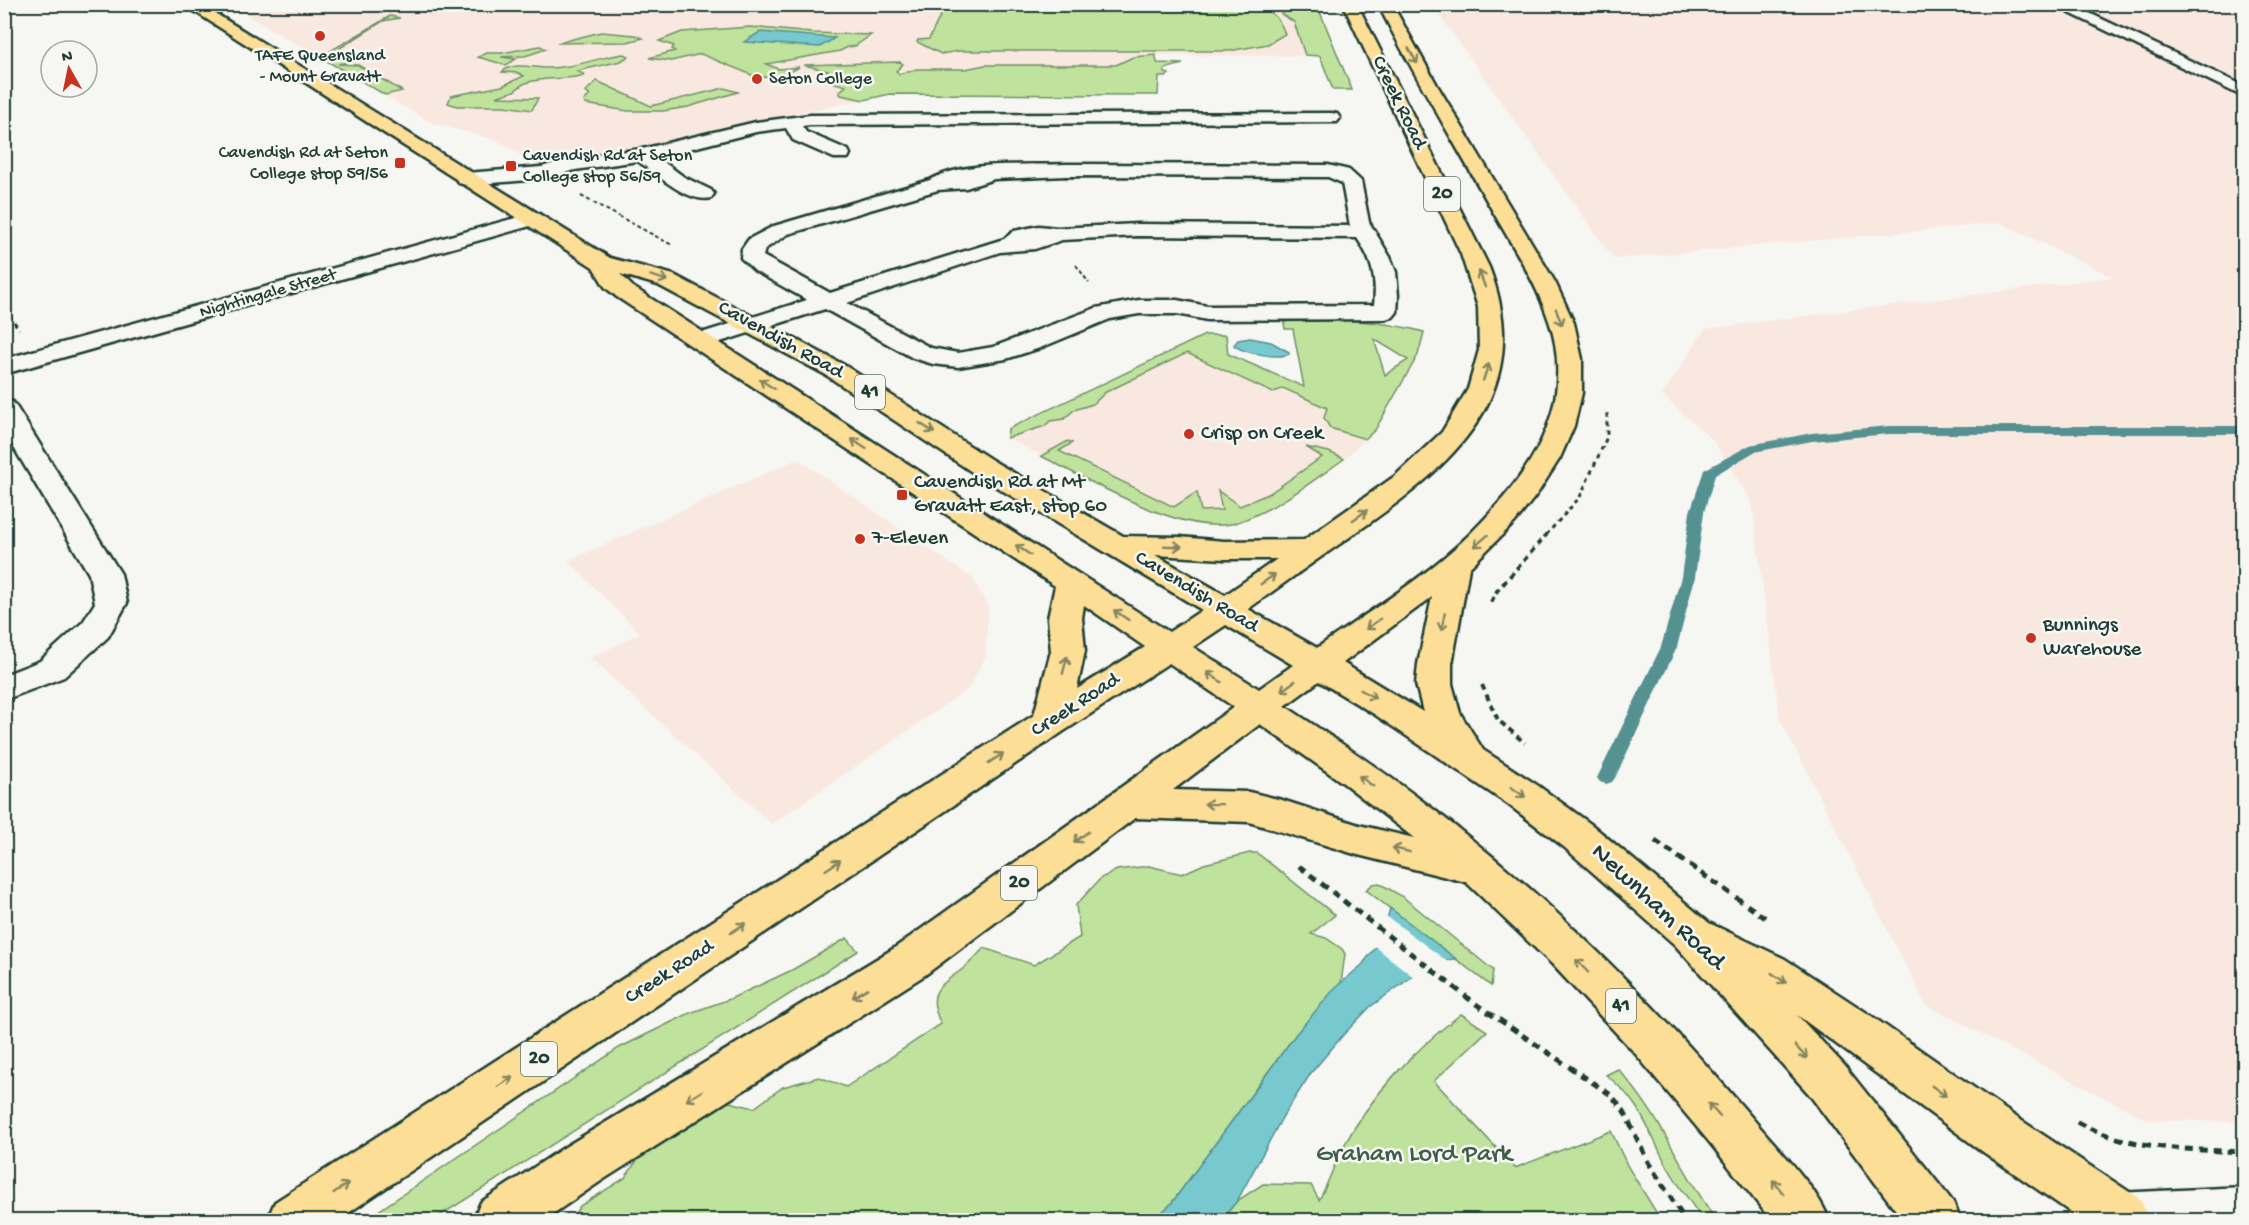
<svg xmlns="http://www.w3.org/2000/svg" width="2249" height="1225" viewBox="0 0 2249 1225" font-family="'Gochi Hand',sans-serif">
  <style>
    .built { fill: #f9e8df }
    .green { fill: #bfe39d; stroke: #6f9068; stroke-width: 1.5; fill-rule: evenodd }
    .water { fill: #78c9cf; stroke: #549191; stroke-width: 1.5 }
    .pier { fill: #f6f6f2 }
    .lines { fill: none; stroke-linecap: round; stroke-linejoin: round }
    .stream { fill: #549191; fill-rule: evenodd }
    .minor-casing { stroke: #1f3d34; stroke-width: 5 }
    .major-casing { stroke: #1f3d34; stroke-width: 5 }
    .path-far3 { stroke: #1f3d34; stroke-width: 2; stroke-dasharray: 4 3; stroke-linecap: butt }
    .path-far2 { stroke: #1f3d34; stroke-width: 3; stroke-dasharray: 4.5 4; stroke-linecap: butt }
    .path-far1 { stroke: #1f3d34; stroke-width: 4; stroke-dasharray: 6 4.5; stroke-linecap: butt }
    .path { stroke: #1f3d34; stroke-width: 5; stroke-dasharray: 8 6; stroke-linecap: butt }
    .minor { fill: #f6f6f2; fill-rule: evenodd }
    .major { fill: #fcde96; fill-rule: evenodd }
    .oneway { stroke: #828560 }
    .poi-dot { fill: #c8321e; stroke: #f6f6f2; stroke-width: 2 }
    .labels { text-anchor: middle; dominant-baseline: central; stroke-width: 5; stroke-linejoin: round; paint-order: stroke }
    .far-poi-label { font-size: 18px; fill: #1f3d34; stroke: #f6f6f2; text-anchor: start }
    .far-street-label { font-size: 18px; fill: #1f3d34; stroke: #f6f6f2 }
    .shield { fill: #f6f6f2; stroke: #60746d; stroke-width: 1.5 }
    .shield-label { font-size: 20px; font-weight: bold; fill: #1f3d34 }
    .street-label { font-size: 21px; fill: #1f3d34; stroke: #f6f6f2 }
    .poi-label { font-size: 21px; fill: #1f3d34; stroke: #f6f6f2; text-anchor: start }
    .near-street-label { font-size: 26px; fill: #1f3d34; stroke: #f6f6f2 }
    .near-park-label { font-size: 26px; fill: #3f5e49; stroke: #f6f6f2 }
  </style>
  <rect width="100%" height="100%" fill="#f6f6f2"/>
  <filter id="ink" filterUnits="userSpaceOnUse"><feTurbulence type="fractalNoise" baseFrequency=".0167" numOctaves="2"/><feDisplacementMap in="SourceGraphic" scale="12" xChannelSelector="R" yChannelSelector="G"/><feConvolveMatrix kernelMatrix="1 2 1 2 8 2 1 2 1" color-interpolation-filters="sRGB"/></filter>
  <g filter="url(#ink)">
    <g class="built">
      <path d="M1317,4l21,52 -181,-1 1,40 -268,-1 -349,73 -45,-27 -64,-17 -202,-118z"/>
      <path d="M1432,5h812v1117l-96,-2 -222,-115 -146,-286 -28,-217 -40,-63 -50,-44 43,-66 408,-52 -112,-54 -387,36z"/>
      <path d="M1186,344l189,86 -31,29 -59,41 -47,22 -29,4 -19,-3 -51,-19 -132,-66 1,-9z"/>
      <path d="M798,459l174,119 16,28 -2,50 -18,33 -196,135 -182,-166 50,-25 -72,-72z"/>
    </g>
    <g class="green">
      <path d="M946,4l296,1c24,4 35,5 43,29l-17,10 -39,7h-270l-18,3 -24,-12 1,-2 11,-1z"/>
      <path d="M1299,9l21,3 32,78h-19l-13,-34 -15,-1 -11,-33 -13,-8 5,-3z"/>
      <path d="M390,16l10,2 -17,3 -43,27v8l34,1 -36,7 20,1 44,26 -17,4 -65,-38z"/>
      <path d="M750,27l62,6 59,2 -16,11 -7,1 -8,4 -74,13 13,5 20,-2 -16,9 -30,2 -1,-3 -51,-21 -30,7 -22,-3 26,-7 -3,-2 2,-3 -15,-5 23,-9z"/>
      <path d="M601,32l34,3 8,3 -16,4 -70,1z"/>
      <path d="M540,46l6,3 -21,7 -24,1 15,2 -10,6 -28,-8 9,-4h15z"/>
      <path d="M623,54l6,2 -8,5 -44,10 8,4c-19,6 -40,1 -59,8 -5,1 -8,6 -12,8 -5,2 -13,4 -18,6l42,1 -6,12 -28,-4h-47l-9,-3 3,-7 51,-10 22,-10 -5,-3 -17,-1c11,-10 28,-5 41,-4 28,1 53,-10 80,-14z"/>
      <path d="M1156,55l1,8 26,1 -19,5 1,4 4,1 -3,3h-7l-1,18 -268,-1 -26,6 -23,-5 -2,-3 7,-6 -24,-7 -2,-2 8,-6 -24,-6 96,-3 3,2 -7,7 4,3 17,-5h48l20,-4h131l17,-8z"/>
      <path d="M597,81l54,25 73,-18 14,4 -50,15 -25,4h-35l-43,-7 -1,-3 6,-6 -5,-3z"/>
      <path d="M1292,319c46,0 88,1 132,13l-6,23 -43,75 -10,9 -35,-11 -6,-10 3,-10 -44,-20 -10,5 -86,-40 -81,39 -13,12 -19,6 -10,9 -14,2 -5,5 -38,12 1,-9 197,-94h21l2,19 76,33 -11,-58h-8l-1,-6zM1374,339l33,20 1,1 -23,15z"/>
      <path d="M1068,441l4,2 -13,8 115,56 23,-15 4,19 21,-1 -4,-19 22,15 30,-13 52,-36 -16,-10 23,5 15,7c-33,23 -67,50 -106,63 -51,18 -150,-43 -197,-66z"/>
      <path d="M1250,853h7l78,62 -24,19 15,4 16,11 3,5 -4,29 -45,51 -125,170 -18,16h-583l10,-14 45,-28 32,-47 56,-33 41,10 29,-21 36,-10 27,10 95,-63c-14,-28 -6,-36 19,-53 9,-6 16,-15 24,-23l50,17 46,-28 -4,-32 25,-27 16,-8 32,-4 33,8 22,-10z"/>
      <path d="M1379,883l24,14 90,73 -2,16 -125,-96 7,-6z"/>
      <path d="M847,938l11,13 -425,269h-68l254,-172 71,-35 40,-14 62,-29z"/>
      <path d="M1461,1014l26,17 -53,50 81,87 96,-37 17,36 33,53h-440l16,-19 26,-17 48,1 8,15c9,-16 15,-35 23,-51 30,-55 70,-97 119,-135z"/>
      <path d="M1618,1069c42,45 63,102 98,151h-13c-14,-20 -29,-40 -40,-62 -17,-33 -25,-59 -57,-83z"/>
    </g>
    <g class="water">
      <path d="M760,32l75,6 -15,9 -76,-5z"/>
      <path d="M1250,338l21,4 18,10v2c-11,5 -47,-1 -55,-9l4,-5z"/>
      <path d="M1390,908l66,51 -22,2 -64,46 -26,27 -33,39 -28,43 -46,85 -16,19h-68l18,-16 125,-170 40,-47 26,-22 16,-21 7,-17z"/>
    </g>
    <path class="pier" d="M1385,915l63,47 -13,2 -20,14 -42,-33z"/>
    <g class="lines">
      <path class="stream" d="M1889,426h355v8h-355l-77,7 -58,11 -39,23 -11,37 -9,65 -18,70 -62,131 -3,4 -6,2 -6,-2 -3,-4 64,-131 20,-70 9,-65 14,-42 46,-25 62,-12z"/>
      <defs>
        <g id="minor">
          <path d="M2051,4h19l174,82v11z"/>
          <path d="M1331,113l6,1 3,4 -3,4 -527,3 -8,1 4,6 42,18 2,4 -2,4h-14l-41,-18 -7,-12 -30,4 -99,25 27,20 27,13 3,4 -3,4c-22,6 -55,-24 -73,-37l-63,9 -33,9 -76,6 -7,-2 -3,-4 3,-4 7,-2 75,-6 33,-9 68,-9 114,-27 54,-7z"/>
          <path d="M1066,164l262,1 21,5 12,11 8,41 21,35 6,15 2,24 -1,16 -4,5 -8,2 -178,1 -30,-6h-38l-29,5 -70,29 -34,11 -48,8 -25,-3 -20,-6 -88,-49 -124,39 -9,-2 -3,-5 3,-5 115,-36 -52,-29 -14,-13 1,-9 7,-10 25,-13 156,-46c36,-20 95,-14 136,-16zM1066,176l262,1 14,6 8,43 -213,-2 -80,4 -18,-2 -25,5 -10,8 -174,54 -67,-37 2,-7 23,-15 150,-44 28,-2 28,-9zM1137,236l220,2c15,22 20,40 17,67l-167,1 -30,-6h-38l-43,8 -103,39 -35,6 -27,-5 -84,-45 153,-51 35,-3 27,-9z"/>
          <path d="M530,214l7,2 3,4 -3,4 -533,150v-15z"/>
          <path d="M4,400l9,2 4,6 104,166 6,29 -19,34 -44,40 -60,23v-25l36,-14 43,-39 12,-19 -6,-29 -85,-143z"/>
          <path d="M2244,1187v33h-175l8,-18 18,-8z"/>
        </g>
        <path id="major" d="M183,4h17l410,254 64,17 170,90 151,97 128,74 57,1 44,4 80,-1 91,-64 47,-44 26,-43 11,-39 -1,-43 -17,-53 -118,-250h14l132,263c52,136 -49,207 -148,276 -31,21 -62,44 -93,66l69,39c51,-36 108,-70 153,-114 38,-38 78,-85 86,-141 3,-24 1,-50 -7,-72 -13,-40 -38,-77 -58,-113 -38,-68 -78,-134 -113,-204h14l45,81 118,197 19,41 8,36v34l-8,33 -14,32 -23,36 -22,28 -46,46 -17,96v20l8,29 23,37 54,35 55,40 117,98 76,36 85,56 143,100 127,84 8,18 -1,3h-65l-103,-71 -182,-134 46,49 110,138 8,18h-58l-94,-126 -134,-149 -111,-98 -55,-42 -135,-91 -55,-33 -34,25c58,38 116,77 171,121 109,86 207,186 297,292 23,28 65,69 76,101h-58l-60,-76 -77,-92 -82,-88 -86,-82 -108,-27 -109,-33 -114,-4 -210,157 -324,206 -57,39h-71l8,-18 84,-55 328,-198 341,-242 -65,-44 -105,68 -726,489h-71l8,-18 759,-487 17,-64 -3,-33 7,-32 -438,-289 -12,-10 -12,-20zM620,274l38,11 168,90 149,99 227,136 -33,22 -536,-345zM1155,555l69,4h53l-52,36zM1432,597l-14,67 -2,20 7,28 -80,-49zM1084,605l61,42 -68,42 8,-38 -3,-33zM1226,625l67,40 -34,24 -66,-42zM1260,724l86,61 68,53 -55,-13 -77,-25 -33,-8 -76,-2z"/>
      </defs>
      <use href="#minor" class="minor-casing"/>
      <use href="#major" class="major-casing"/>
      <g class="path-far3">
        <path d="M581,196l91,49"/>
        <path d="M1076,265l13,18"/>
      </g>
      <g class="path-far2">
        <path d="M4,308l15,21"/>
        <path d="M1546,535l34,-38 27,-60v-26"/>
      </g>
      <g class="path-far1">
        <path d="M1491,602l6,-11 50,-57"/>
        <path d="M1482,685l16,35 27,23"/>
      </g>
      <g class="path">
        <path d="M1655,841l112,78"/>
        <path d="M1299,866l174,136 138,93 13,16 24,51 37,58"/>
        <path d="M2077,1122c52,28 109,27 167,30"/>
      </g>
      <use href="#minor" class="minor"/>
      <use href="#major" class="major"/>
    </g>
    <defs><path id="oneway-shaft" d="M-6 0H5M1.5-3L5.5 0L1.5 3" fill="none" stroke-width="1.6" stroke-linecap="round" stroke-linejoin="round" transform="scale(1.5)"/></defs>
    <g class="oneway">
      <use href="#oneway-shaft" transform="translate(1413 56) rotate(60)"/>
      <use href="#oneway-shaft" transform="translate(659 278) rotate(17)"/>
      <use href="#oneway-shaft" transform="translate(1482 279) rotate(-110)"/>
      <use href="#oneway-shaft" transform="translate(1559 317) rotate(69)"/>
      <use href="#oneway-shaft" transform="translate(1486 372) rotate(-71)"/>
      <use href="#oneway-shaft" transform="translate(767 384) rotate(-147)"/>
      <use href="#oneway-shaft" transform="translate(927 428) rotate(33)"/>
      <use href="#oneway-shaft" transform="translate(859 444) rotate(-147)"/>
      <use href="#oneway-shaft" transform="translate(1360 515) rotate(-35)"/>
      <use href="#oneway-shaft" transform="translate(1481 541) rotate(139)"/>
      <use href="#oneway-shaft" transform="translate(1173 546) rotate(2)"/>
      <use href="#oneway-shaft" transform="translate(1023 550) rotate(-147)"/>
      <use href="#oneway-shaft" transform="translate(1268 579) rotate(-35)"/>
      <use href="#oneway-shaft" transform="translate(1121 615) rotate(-146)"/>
      <use href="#oneway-shaft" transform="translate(1443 622) rotate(101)"/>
      <use href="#oneway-shaft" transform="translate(1373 624) rotate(144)"/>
      <use href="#oneway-shaft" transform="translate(1065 665) rotate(-76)"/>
      <use href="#oneway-shaft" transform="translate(1214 677) rotate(-146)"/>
      <use href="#oneway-shaft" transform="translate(1288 686) rotate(144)"/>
      <use href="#oneway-shaft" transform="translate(1368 694) rotate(30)"/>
      <use href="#oneway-shaft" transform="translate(996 758) rotate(-33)"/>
      <use href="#oneway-shaft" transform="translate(1366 781) rotate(-144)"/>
      <use href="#oneway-shaft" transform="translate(1518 792) rotate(35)"/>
      <use href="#oneway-shaft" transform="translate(1213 804) rotate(-179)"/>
      <use href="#oneway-shaft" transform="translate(1081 837) rotate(144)"/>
      <use href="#oneway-shaft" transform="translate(1401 850) rotate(-166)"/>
      <use href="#oneway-shaft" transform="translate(833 865) rotate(-33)"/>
      <use href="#oneway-shaft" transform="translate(738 928) rotate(-33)"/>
      <use href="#oneway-shaft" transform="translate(1582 966) rotate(-134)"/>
      <use href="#oneway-shaft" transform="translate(1779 978) rotate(34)"/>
      <use href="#oneway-shaft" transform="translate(860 993) rotate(148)"/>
      <use href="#oneway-shaft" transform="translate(1801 1052) rotate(47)"/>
      <use href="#oneway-shaft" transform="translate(505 1082) rotate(-33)"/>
      <use href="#oneway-shaft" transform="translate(1939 1091) rotate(36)"/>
      <use href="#oneway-shaft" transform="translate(694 1096) rotate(148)"/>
      <use href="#oneway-shaft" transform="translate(1714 1110) rotate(-131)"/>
      <use href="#oneway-shaft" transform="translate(1778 1187) rotate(-128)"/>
      <use href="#oneway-shaft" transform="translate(341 1188) rotate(-33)"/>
    </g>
  </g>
  <g class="poi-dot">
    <circle cx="320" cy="36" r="6"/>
    <circle cx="757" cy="79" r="6"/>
    <rect x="394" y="157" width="12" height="12" rx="3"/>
    <rect x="505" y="160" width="12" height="12" rx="3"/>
    <circle cx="1189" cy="434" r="6"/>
    <rect x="896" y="489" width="12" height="12" rx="3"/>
    <circle cx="860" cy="539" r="6"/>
    <circle cx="2031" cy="638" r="6"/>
  </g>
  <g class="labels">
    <g class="far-poi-label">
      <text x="320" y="56" text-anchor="middle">TAFE Queensland<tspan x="320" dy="21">- Mount Gravatt</tspan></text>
      <text x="769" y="79">Seton College</text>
      <text x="388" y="153" text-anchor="end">Cavendish Rd at Seton<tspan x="388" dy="21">College stop 59/56</tspan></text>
      <text x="523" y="156">Cavendish Rd at Seton<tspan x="523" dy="21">College stop 56/59</tspan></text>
    </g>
    <g class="far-street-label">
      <text transform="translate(268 294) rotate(-16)">Nightingale Street</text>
    </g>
    <g class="shield">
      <rect x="1424" y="177" width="36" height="34" rx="4.5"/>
      <rect x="855" y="375" width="30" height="34" rx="4.5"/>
      <rect x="1001" y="866" width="36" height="34" rx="4.5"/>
      <rect x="1606" y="989" width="30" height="34" rx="4.5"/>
      <rect x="521" y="1042" width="36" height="34" rx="4.5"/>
    </g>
    <g class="shield-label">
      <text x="1442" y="194">20</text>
      <text x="870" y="392">41</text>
      <text x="1019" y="883">20</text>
      <text x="1621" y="1006">41</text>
      <text x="539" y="1059">20</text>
    </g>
    <g class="street-label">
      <text transform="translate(1398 103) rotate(64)">Creek Road</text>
      <text transform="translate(780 341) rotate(29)">Cavendish Road</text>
      <text transform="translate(1196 593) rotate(31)">Cavendish Road</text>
      <text transform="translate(1076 706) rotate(-33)">Creek Road</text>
      <text transform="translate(670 973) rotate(-33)">Creek Road</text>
    </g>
    <g class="poi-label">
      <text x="1201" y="434">Crisp on Creek</text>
      <text x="914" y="483">Cavendish Rd at Mt<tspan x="914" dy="24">Gravatt East, stop 60</tspan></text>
      <text x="872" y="539">7-Eleven</text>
      <text x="2043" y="626">Bunnings<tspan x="2043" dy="24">Warehouse</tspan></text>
    </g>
    <g class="near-street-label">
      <text transform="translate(1657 908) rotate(43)">Newnham Road</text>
    </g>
    <g class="near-park-label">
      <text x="1414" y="1155">Graham Lord Park</text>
    </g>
  </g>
  <rect width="2249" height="1225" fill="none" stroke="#f6f6f2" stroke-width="24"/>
  <rect x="12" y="12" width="2225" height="1201" fill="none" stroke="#1f3d34" stroke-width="2" filter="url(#ink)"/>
  <g transform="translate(69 69) rotate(351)"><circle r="28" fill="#f6f6f2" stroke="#a0aca6" stroke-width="1.5"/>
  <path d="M0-4.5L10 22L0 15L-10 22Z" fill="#c8321e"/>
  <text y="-9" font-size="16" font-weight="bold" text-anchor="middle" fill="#1f3d34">N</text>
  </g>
</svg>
